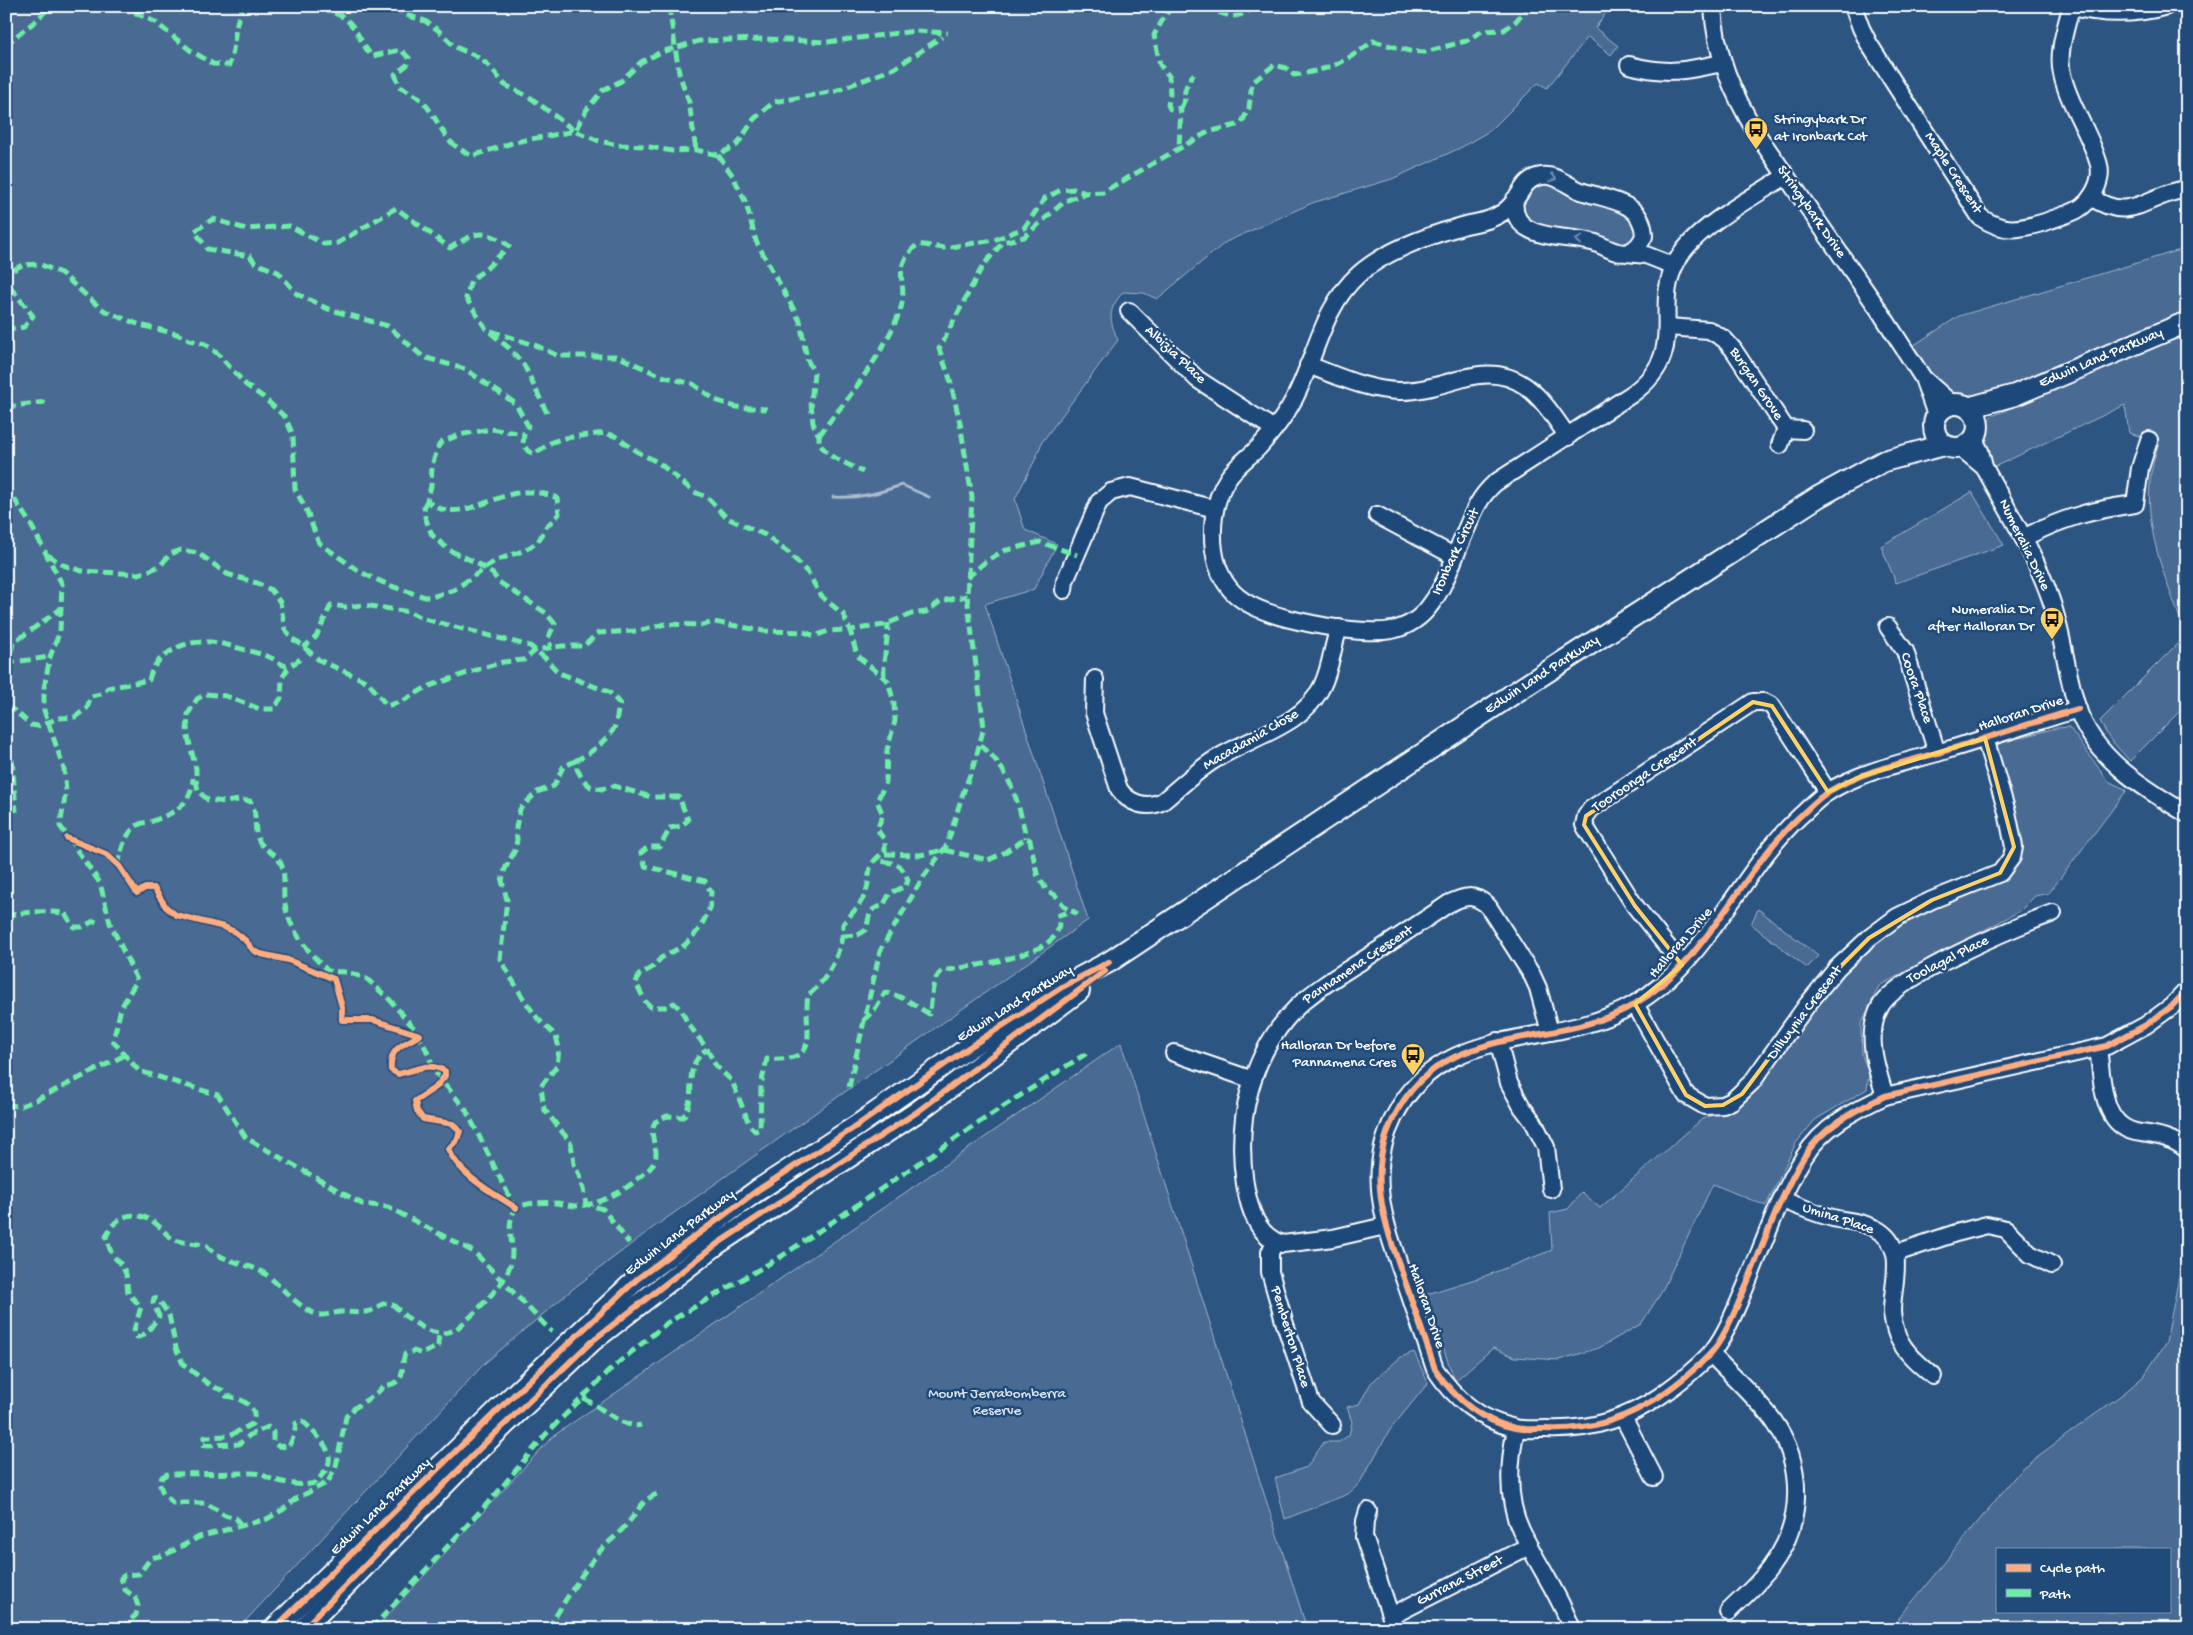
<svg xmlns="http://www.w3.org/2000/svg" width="2193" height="1635" viewBox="0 0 2193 1635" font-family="'Gochi Hand',sans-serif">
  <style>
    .green { fill: #486b92; stroke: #a4b5c8; fill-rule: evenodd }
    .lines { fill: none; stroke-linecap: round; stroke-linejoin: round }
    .stream { stroke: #acbcce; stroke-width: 3 }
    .minor-casing { stroke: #fff; stroke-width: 20 }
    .major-casing { stroke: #fff; stroke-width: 24 }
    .minor { stroke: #1f4a7a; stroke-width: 16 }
    .major { stroke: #1f4a7a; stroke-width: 20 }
    .quiet { stroke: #6deda7; stroke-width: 5; stroke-dasharray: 10 5; stroke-linecap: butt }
    .cycleway-casing { stroke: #1f4a7a; stroke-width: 9 }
    .cycleway { stroke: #ffac80; stroke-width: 6 }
    .oneway { stroke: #7992af }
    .marked { fill: none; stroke: #ffd166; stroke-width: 4; stroke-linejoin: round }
    .labels { text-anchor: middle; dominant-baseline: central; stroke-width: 5; stroke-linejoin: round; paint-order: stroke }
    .poi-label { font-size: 15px; fill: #fff; stroke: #1f4a7a; text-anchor: end }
    .street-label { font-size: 15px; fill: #fff; stroke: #1f4a7a }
    .park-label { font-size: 15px; fill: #dae1e9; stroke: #1f4a7a }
  </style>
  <rect width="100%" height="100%" fill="#2c5582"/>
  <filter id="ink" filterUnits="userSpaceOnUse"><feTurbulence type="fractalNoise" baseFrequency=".02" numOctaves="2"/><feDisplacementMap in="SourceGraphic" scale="10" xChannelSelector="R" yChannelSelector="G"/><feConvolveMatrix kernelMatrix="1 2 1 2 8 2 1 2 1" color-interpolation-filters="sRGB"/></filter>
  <g filter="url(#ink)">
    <g class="green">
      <path d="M6,6h1605l-16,22 23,18 -7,9 -23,-18 -41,51 -9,-5 -47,47 -31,18 -68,31 -80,24 -86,39 -69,57 -13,-6 -21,-1c-16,19 -14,27 -5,48l-76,102 -6,16 -21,41 10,31 32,14 -23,45 -49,15 103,316 -441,312 -73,56 -89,75 -247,266h-232z"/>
      <path d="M1545,180l86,35 8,18 -13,15 -79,-17 -25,-15c-2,-26 1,-23 23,-36z"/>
      <path d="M2187,248v68l-158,66 -48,14 -31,-3 -14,-8 -25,-38 48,-31z"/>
      <path d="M2187,336v368l-57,57 -21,-23 -9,-17 86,-86c-17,-48 -41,-99 -36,-152 1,-14 5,-27 9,-41l-30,-9 -4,-28 -131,62 -15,-36 13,-15 176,-74z"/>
      <path d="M1972,492l32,53 -108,38 -15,-37z"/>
      <path d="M2069,727l39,54 19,9 -78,103 -14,3 -15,15 -141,75 -18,38 1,31 7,19 -2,15 -52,31 -19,23 -30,63 -53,-22 -52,109 -20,31 -42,24 -40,12 -44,-3 -22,-9 -38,33 -31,-86 61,-19 67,-26 -2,-37 18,-4 14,-17 18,16 102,-89 25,-9 33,-29 77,-101 61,-58 84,-32 30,-21 -18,-117 4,-8 58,-16z"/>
      <path d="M1758,909l60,47 -11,12 -56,-44z"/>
      <path d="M1121,1043l186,586h-932l177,-192z"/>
      <path d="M2187,1237v392h-297l133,-162 101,-74 20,-17 22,-34zM1997,1549h172v62h-172z"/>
      <path d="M1414,1352l14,31 -38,47 -31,54 -11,10 -63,25 -10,-41 32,-11 17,-25h15l10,-7 3,-13 -5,-15 12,-3 12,-21 30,-26z"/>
    </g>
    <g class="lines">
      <path class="stream" d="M833,497c26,2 45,-4 69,-12l27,12"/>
      <defs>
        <g id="minor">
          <path d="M1713,6c2,48 20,88 44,128l122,176 44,68 13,37"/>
          <path d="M1853,6l8,22 8,16 111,173c24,16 38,13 65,5 10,-4 22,-7 32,-12 14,-8 26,-28 22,-45 -8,-31 -30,-59 -37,-91 -5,-22 4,-46 9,-67"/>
          <path d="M2070,6c32,9 65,9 97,0"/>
          <path d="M1629,65c39,10 54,6 93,-2"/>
          <path d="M2091,197c41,28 55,-3 96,-8"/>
          <path d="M1515,199c-6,43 52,36 77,43 12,3 24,14 36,10 7,-2 13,-9 16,-16 -1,-36 -38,-36 -63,-45 -14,-5 -24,-17 -39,-15 -18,2 -20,17 -30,28 -5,6 -14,12 -22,15 -9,4 -21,4 -31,8 -32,9 -75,25 -100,47 -38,34 -43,85 -66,127 -9,17 -22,33 -35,47 -10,10 -22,18 -30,30 -20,30 -21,83 2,111 13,16 37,24 56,29 28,7 78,17 106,12 16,-3 30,-13 39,-26 15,-20 22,-44 32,-67 9,-21 14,-38 32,-54l137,-89c60,-44 17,-85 46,-135 19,-33 75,-62 108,-83"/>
          <path d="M1627,253l19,2 28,11"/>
          <path d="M1129,311l68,68 77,50"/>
          <path d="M1668,327l41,3 15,9 9,10 53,80 -6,16"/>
          <path d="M1308,365c30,11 61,26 92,26 22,0 43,-7 64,-13 55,-15 77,19 104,59"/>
          <path d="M1925,380l27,24"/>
          <path d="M1786,429l17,1"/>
          <path d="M1974,439l6,12 4,16c24,44 51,86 67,133 12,35 15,72 26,107 17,52 67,81 110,107"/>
          <path d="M1961,448l23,19"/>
          <path d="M1377,515l77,41"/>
          <path d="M2023,538c40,-20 68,-28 112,-34l5,-36 9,-28"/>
          <path d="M1064,590l1,-9 34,-79 12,-10 19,-5 85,22"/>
          <path d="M1888,627l17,24 32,102"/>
          <path d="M1095,679l-1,34 25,76c9,14 28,21 44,12 17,-14 32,-29 51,-41 34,-22 90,-34 108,-74 9,-18 10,-39 17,-58"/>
          <path d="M2078,709c-44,13 -87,28 -131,41 -39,12 -84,20 -119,42 -10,6 -20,17 -29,25 -61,57 -91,145 -166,188 -81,47 -189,13 -239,112 -29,57 -9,108 11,164 10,30 20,59 30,88 19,29 46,52 80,59 10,2 21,1 31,1 42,2 79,-9 114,-33 17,-12 35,-26 49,-41 14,-14 25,-42 33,-60 20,-46 36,-96 62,-138 18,-30 51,-47 81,-61l222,-50 39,-21 26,-19 15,-16"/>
          <path d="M1682,965l-47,-59 -51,-81 2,-9 5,-7 162,-107h11l8,4 56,86"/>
          <path d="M1635,1004l51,91 19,11 18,-1 9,-4 20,-19 55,-77 30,-37 32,-30 28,-21 35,-17 68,-27 12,-16 2,-10 -7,-35 -22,-74"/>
          <path d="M1498,1041l11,42 13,24 12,16 12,24 5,42"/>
          <path d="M2098,1049c5,30 2,80 43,84 17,2 32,5 46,17"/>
          <path d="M1174,1053l79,27"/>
          <path d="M1885,1096c-9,-29 -20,-61 -5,-89 16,-31 137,-81 173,-94"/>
          <path d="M1783,1200c17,7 36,15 54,19 12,2 26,3 37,9 35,17 18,54 18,83 0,7 3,19 6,26 7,16 22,28 35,39"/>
          <path d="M1385,1226l-52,12 -50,6c-26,-7 -34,-36 -38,-60 -10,-63 6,-132 53,-178 19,-18 43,-32 65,-46 28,-18 57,-37 85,-56 16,-8 26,-11 40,2l44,69 6,13 12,44"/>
          <path d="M1276,1242l-6,10v20l14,49 27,81 21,23"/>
          <path d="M1896,1253l60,-20 31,-8 19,4 24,25 22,11"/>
          <path d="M1711,1354c20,21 44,42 62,66 31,43 31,103 -1,145 -12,18 -29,32 -44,47"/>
          <path d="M1623,1417l31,60"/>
          <path d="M1516,1429c-7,32 -10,70 5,101 16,34 38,63 51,99"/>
          <path d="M1368,1511l-3,10 -1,16 31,92"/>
          <path d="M1391,1616l138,-70"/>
        </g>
        <g id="major">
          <circle cx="1956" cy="426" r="22"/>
          <path d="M1968,408l47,-13 172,-73"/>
          <path d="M274,1629l227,-222 136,-128 121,-89 100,-65 110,-77 94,-61 47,-25 410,-272 299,-193 66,-36 60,-16"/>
          <path d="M303,1629l178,-182 111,-106 125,-97 200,-132 162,-121"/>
        </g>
      </defs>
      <use href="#minor" class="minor-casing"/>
      <use href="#major" class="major-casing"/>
      <use href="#minor" class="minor"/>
      <use href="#major" class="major"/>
      <g class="quiet">
        <path d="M121,6l34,16 35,28 23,14 16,1c8,-20 3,-40 15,-59"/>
        <path d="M321,6c7,5 15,7 22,11 14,9 18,28 29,39l29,-6 8,8 -2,7 -12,9 5,13c31,13 31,30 50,54 5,6 15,11 22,15l43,-14 60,-11 24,10 19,4 26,1 28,5 24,-1 22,5 19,-10 17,-26 20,-17 61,-11 60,-23 47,-31"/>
        <path d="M395,6l11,9 19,6 13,9 17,17 21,9 11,8 18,21 26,13 44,33 12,-22 16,-19 18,-9 20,-19 20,-10 38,-11 67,-2 61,3 88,-11 33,2"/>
        <path d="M669,6l10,67 10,29 7,48"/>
        <path d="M1173,6l-7,8 -12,21 6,30 9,11 1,19 -2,10 2,4 11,-1 -2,40"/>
        <path d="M1205,6c21,10 31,16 51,0"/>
        <path d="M6,46c13,-15 32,-23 43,-40"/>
        <path d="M1181,108l4,-9c-2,-9 3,-18 9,-25"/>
        <path d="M718,155l15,21 13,27 10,38 44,80 7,38 7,14 -3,30 2,20 6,13v8l12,12 32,16"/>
        <path d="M6,325l8,4 10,-2 9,-11 -21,-27 -5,-10 3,-7 12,-7 17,-1 22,9 38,34 8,5 33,13 37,9 12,6 16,4 13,10 28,31 17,12 22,20 8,18 2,54 11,20 13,34 41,29 31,14 34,11h6l23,-7 41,-29 30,-11 13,-8 8,-15 13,-13 -2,-16c-14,-6 -30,-8 -45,-4 -29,7 -59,29 -85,7l4,-15 1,-21 7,-20 3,-3 17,-7 32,-6 33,5"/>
        <path d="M491,331l46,15 21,10h59l44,20 32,8 22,16 21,7 31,2"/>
        <path d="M6,407l39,-5"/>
        <path d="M547,413l-23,-48 -15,-17 -23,-19 -20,-31 5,-18 16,-12 22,-22c-25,-19 -35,-13 -59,2l-54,-40 -58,35 -14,1 -34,-18 -44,3 -33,-10 -18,12 12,18 43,7 5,7 23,9 19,22 31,15 60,17 35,31 42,12 51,35 12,22 -4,8 -1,10 5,7 6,3 18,-12 13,-4 40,-5 10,3 21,15 23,12 35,29 13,5 20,21 38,17 24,18 19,20 13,23 22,18 7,16 34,-5 27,-11 15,-2 15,-11 26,-5"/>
        <path d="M819,436c7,-11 15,-20 23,-30 22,-29 45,-61 58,-95 10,-29 -12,-41 18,-67l26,4 50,-8 30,-12 21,-30 16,-8 13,-1 12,4 17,-1 105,-60 33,-8 8,-16 3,-25 22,-18 12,3 8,7c35,-5 52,-13 79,-34l37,10 15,1 41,-11 16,-10 22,-1 12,-9 12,-15"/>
        <path d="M6,486l25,39 31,59 -2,47 -10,26 -6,31v22l20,59 2,22 -6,35 40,57 10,40 27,57 -16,28 -8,33 26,30 79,24 28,43 116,66 26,3 86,45 78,80"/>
        <path d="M427,501l-3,5 1,11 7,18 17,15 26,12 18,12 6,8 47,31 9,11 -7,14 3,9"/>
        <path d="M48,555l15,10 19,6 56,3 11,-3 12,-6 9,-11 11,-4 17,3 29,21 30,9 14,7 9,12 5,27 7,10 6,3 21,18 49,22 19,24 16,-5 24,-14 52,-18 24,-7 21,-2 12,-10 26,-4h22l14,-13 40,-2 27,-7 38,1 11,-3 50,9 40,1 11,4 13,-5 22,-1 6,22 4,6 28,23 6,22 1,18 -8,29 -1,32 -9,19 6,14 -6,14 8,12v11c-22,14 -13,22 -19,40 -5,13 -15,22 -23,32 0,26 -14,55 -35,71 -6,36 18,67 -41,64l-6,26 -1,44 -5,2 -5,-5 -18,-45 -16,-15 -9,-17 -20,-27 -5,-11 -8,-8 -7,4h-16l-6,-6 -9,-18 3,-8 14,-8 8,-9 24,-13 15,-17 10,-20 1,-16 -6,-11 -60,-15 -4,-13 7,-6h12l10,-19 11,-2 7,-6 -9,-23h-28l-37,-11 -12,3 -11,-2 -8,-7 -6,-11v-9c13,-7 30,-18 37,-32 3,-7 3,-16 6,-24l-11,-12 -50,-19 -14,-15 -15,-12 -106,-27 -14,-7 -47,-7 -18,2 -14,-2 -15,32 -13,11"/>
        <path d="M967,578l18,-16 18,-11 37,-9 37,13"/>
        <path d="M300,659l-13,11 -5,8 -1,20 -7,11h-14l-34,-13 -20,-2 -9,5 -9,15 -1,19 9,36v11l2,11 10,9 17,2 14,-2 11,1c9,12 2,27 9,40 6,10 19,13 23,25 4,12 0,26 3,38 4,26 25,50 43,67l20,1 19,7 23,21 23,27 13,22 9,23 31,38 46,92"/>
        <path d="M6,663l44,-6"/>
        <path d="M884,676c-1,-17 4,-35 4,-53"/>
        <path d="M6,696l3,-34 4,-19 49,-35"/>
        <path d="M6,707l9,4 16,14 7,1 21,-8 16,-1 12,-9 4,-12 10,-2 7,-6 41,-8c3,-13 8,-19 19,-27 20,-14 42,-13 63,-7 13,4 26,6 38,11 6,2 10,7 17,9l8,-4"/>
        <path d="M980,745c29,22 39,57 46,93"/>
        <path d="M6,746l6,12 4,54"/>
        <path d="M577,760l-14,7 -9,19 -17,6 -17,17 -4,18 1,13 -2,10 -10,19 -3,12 5,19 -7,59 23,39 15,21 18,17 3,12 -2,18 -16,20 3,23 27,34 3,21 7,15 5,25 17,5 26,34"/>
        <path d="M119,866c0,-13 6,-33 19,-41 5,-3 10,-2 15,-4 23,-9 39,-17 40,-43"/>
        <path d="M6,916c20,-5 39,-5 59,-3l9,14h8l12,-6 5,2"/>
        <path d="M843,936l15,-1 8,-5c4,-13 1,-22 17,-24l7,-13 16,-7 2,-6c-8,-20 -14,-16 -33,-20l6,-6 39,1 24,-5 44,10 14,-6 24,-16 4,2 7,34 10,17 8,4 10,12 11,6 -5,-2 -12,4c0,7 1,15 -5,22 -20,22 -84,29 -112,34 -12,9 -9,29 -13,43 -11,-7 -31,-21 -44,-21l-9,15 -12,12"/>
        <path d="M849,1087l31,-136 42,-72 25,-34 15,-49 13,-35 9,-34 -17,-131 5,-99 -12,-74 -10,-44 -11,-30 43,-82 21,-25 21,-5 41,-36 21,-8"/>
        <path d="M6,1105l15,1 15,-6 89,-45"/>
        <path d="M583,1398c16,7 41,32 58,27"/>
        <path d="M241,1526l-5,-8 -11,-3 -19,-12h-33l-10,-10 -4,-10 3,-6 5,-3 86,-1c9,0 11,3 18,6 11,3 28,7 39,5 5,0 9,-5 12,-9 12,-14 8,-24 -3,-37 -6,-6 -10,-12 -17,-17l-6,2 -2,12 -5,12 -11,-1 -5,-4v-10l-5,-5 -18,8 -11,9 -35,1 -1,-5 2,-3 24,-1 23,-12c9,-17 -11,-26 -26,-28l-4,-6 -11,-4 -28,-22 -7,-16 -7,-33 -11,-16 -4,-1 -1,4 6,14c-6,8 -13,21 -22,21l-3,-7 7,-23 -13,-14 -2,-19 -4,-9 -10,-10 -6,-18c9,-23 29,-28 49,-14 7,5 11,12 18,16 7,4 24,4 34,7 13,16 39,16 57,27 16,11 39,41 57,42 6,0 12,-2 19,-3 10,0 20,2 30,-1 7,-2 12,-10 21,-7 5,2 9,8 14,12 15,10 31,24 51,13 10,-6 41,-39 47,-49 6,-9 9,-18 9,-29 0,-17 -6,-27 4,-43 11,-6 30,-6 42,-5 6,1 13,3 19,3 20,-1 44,-13 58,-25 6,-5 16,-11 19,-19 7,-14 -7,-23 1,-40l12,-6 16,1c17,-24 -4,-47 24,-68"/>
        <path d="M6,1612l5,17"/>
        <path d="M120,1629l16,-14 2,-9 -3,-9 -10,-7 -4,-12 4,-3 14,-1 12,-16 14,-3 34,-18 68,-18 17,-10 10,-9 34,-18 8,-16 10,-49c10,-14 27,-18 38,-31 25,-4 15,-15 21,-32l9,-3 8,3 16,-8 1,-13"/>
        <path d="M371,1629l125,-135 50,-60 66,-66 55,-45 115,-67 214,-145 91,-58"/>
        <path d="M548,1629c16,-27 32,-53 51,-77 8,-9 19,-17 27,-27 15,-16 13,-24 35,-33"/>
      </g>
      <defs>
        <g id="cycleway">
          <path d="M2078,709c-44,13 -87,28 -131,41 -39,12 -84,20 -119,42 -10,6 -20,17 -29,25 -61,57 -91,145 -166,188 -81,47 -189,13 -239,112 -29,57 -9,108 11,164 10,30 20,59 30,88 19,29 46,52 80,59 10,2 21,1 31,1 42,2 79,-9 114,-33 17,-12 35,-26 49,-41 14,-14 25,-42 33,-60 20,-46 36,-96 62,-138 18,-30 51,-47 81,-61l222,-50 39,-21 26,-19 15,-16"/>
          <path d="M67,838l39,16 13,12 18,27 8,-5h9l12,19 10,8 48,12 11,5 10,8 9,11 7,3 27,6 46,19 8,28v13h31l47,15c-17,10 -31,12 -29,35l7,4c17,-3 30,-13 47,-3v5l-9,11 -21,14 2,10 6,8 30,5 7,7 -3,9 -9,9c13,28 44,43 68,59"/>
          <path d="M274,1629l227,-222 136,-128 121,-89 100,-65 110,-77 94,-61 47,-25"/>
          <path d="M303,1629l178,-182 111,-106 125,-97 200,-132 188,-141"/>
        </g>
      </defs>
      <use href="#cycleway" class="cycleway-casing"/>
      <use href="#cycleway" class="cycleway"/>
    </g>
    <defs><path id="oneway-chevron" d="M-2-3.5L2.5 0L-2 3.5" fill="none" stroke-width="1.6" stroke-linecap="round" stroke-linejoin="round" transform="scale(1.25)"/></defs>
    <g class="oneway">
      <use href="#oneway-chevron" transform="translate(1553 178) rotate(14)"/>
      <use href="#oneway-chevron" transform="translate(1579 240) rotate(-174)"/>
    </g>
  </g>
  <path class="marked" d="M1753,702l19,4 56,86 34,-16 123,-38 29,109 -14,26 -68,27 -63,38 -40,40 -87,116 -19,11 -18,1 -19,-11 -51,-91 47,-39 -47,-59 -51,-81 2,-9z"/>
  <defs>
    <symbol id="bus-pin" viewBox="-11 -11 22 30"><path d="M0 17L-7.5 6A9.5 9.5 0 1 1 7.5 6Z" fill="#ffd166" stroke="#1f4a7a"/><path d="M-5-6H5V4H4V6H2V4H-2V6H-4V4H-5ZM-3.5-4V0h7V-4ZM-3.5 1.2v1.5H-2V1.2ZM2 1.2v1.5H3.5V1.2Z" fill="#111"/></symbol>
  </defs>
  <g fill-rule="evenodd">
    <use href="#bus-pin" x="1742" y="115" width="28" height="38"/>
    <use href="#bus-pin" x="2038" y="605" width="28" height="38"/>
    <use href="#bus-pin" x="1399" y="1041" width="28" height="38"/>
  </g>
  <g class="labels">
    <g class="poi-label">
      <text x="1774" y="120" text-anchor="start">Stringybark Dr<tspan x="1774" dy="17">at Ironbark Cct</tspan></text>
      <text x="2034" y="610">Numeralia Dr<tspan x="2034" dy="17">after Halloran Dr</tspan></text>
      <text x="1396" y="1046">Halloran Dr before<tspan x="1396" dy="17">Pannamena Cres</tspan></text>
    </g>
    <g class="street-label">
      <text transform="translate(1953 173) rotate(57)">Maple Crescent</text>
      <text transform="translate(1811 212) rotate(55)">Stringybark Drive</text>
      <text transform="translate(1175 355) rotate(43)">Albizia Place</text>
      <text transform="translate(2101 358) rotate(-23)">Edwin Land Parkway</text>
      <text transform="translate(1756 384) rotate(56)">Burgan Grove</text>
      <text transform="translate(2024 545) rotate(64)">Numeralia Drive</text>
      <text transform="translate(1456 552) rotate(-65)">Ironbark Circuit</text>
      <text transform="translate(1542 675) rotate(-33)">Edwin Land Parkway</text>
      <text transform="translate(1916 688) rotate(71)">Coora Place</text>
      <text transform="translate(2021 714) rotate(-18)">Halloran Drive</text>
      <text transform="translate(1251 740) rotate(-30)">Macadamia Close</text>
      <text transform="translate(1645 775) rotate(-34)">Tooroonga Crescent</text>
      <text transform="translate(1681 943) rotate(-49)">Halloran Drive</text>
      <text transform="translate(1948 960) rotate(-27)">Toolagal Place</text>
      <text transform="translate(1358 965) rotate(-34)">Pannamena Crescent</text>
      <text transform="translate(1015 1004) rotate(-32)">Edwin Land Parkway</text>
      <text transform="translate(1805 1013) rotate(-53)">Dillwynia Crescent</text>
      <text transform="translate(1838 1219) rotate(18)">Umina Place</text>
      <text transform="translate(680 1233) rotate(-37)">Edwin Land Parkway</text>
      <text transform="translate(1426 1306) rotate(71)">Halloran Drive</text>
      <text transform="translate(1290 1337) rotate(73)">Pemberton Place</text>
      <text transform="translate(381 1507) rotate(-44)">Edwin Land Parkway</text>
      <text transform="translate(1460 1581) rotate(-27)">Gurrana Street</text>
    </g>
    <g class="park-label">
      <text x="997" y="1394">Mount Jerrabomberra<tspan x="997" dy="17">Reserve</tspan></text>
    </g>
  </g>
  <rect width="2193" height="1635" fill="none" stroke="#1f4a7a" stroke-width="25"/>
  <rect x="12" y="12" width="2168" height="1610" fill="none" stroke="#fff" stroke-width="2" filter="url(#ink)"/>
  <rect x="1996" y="1548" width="175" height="65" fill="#1f4a7a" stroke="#7992af"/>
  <rect x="2006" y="1564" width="25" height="8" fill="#ffac80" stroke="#7992af"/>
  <text x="2040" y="1572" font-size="15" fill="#ffffff">Cycle path</text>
  <rect x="2006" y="1589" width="25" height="8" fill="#6deda7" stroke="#7992af"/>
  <text x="2040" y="1598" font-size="15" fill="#ffffff">Path</text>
</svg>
